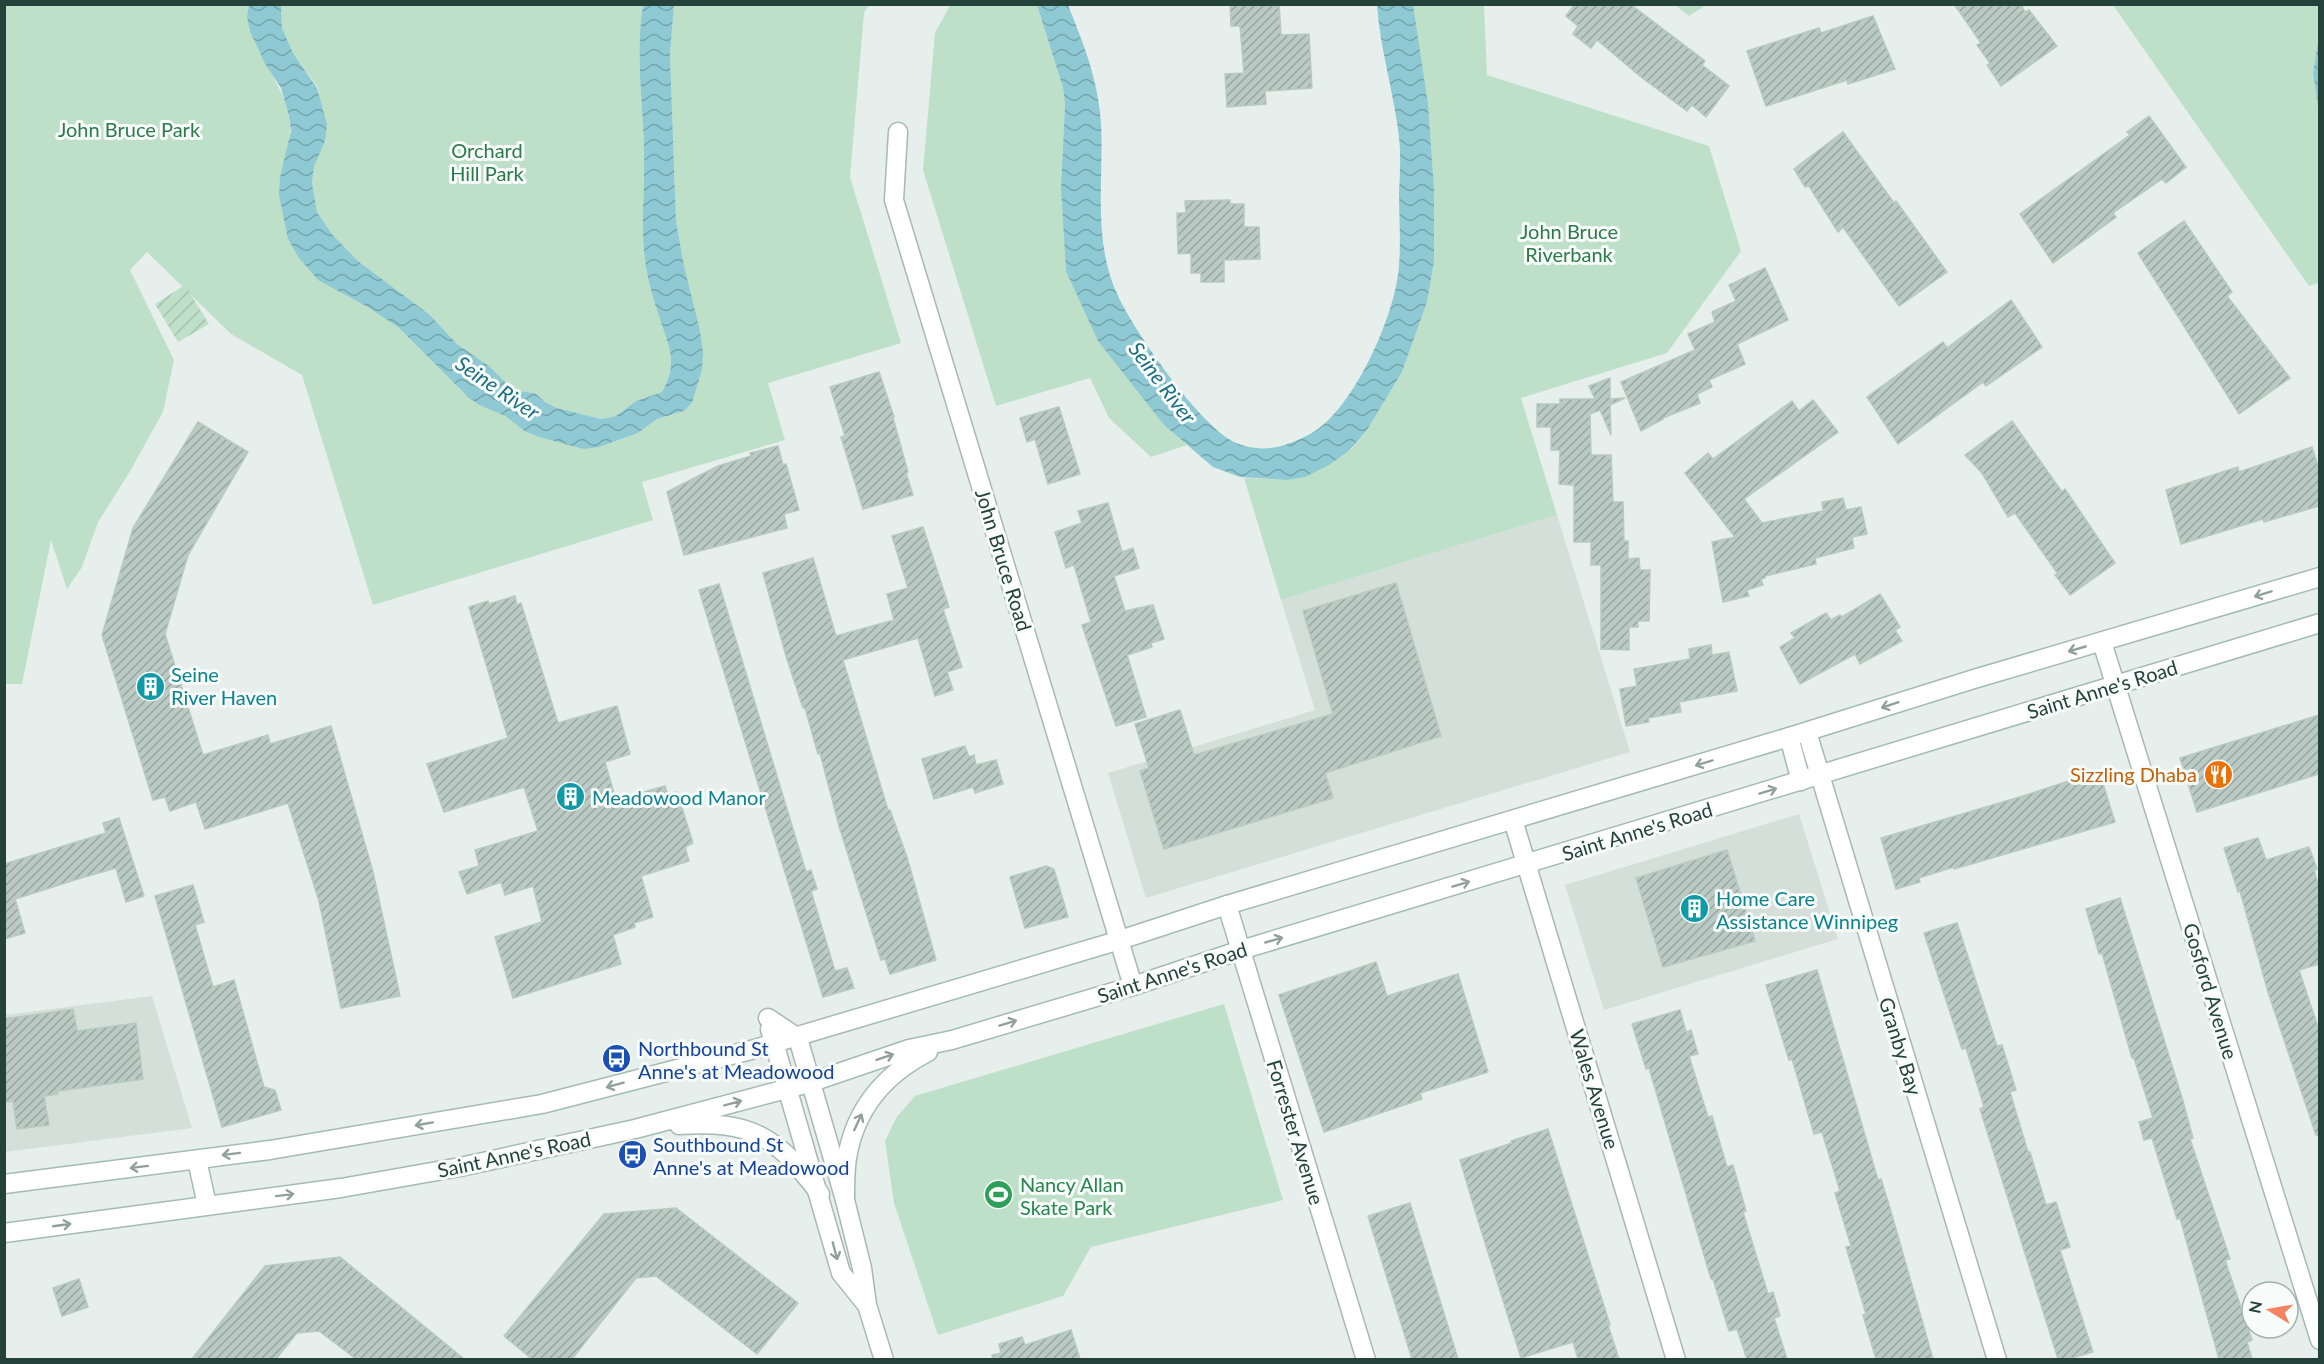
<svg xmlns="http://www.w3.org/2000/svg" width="2324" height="1364" viewBox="0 0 2324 1364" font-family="Lato,sans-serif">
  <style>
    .built { fill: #d4dfda }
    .green { fill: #bfe0c8 }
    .garden { fill: url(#garden-furrows) }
    .water { fill: url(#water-waves) }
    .building { fill: url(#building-hatch); stroke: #b8c9c2; stroke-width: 1.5 }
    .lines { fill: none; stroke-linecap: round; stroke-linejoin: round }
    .minor-casing { stroke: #a8b8b2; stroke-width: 21 }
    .tertiary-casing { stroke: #a8b8b2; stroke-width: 21 }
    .secondary-casing { stroke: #a4bbb3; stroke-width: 21 }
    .minor { stroke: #fff; stroke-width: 18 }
    .tertiary { stroke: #fff; stroke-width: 18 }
    .secondary { stroke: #fff; stroke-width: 18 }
    .oneway { stroke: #92a09c }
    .labels { text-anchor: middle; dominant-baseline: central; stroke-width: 6; stroke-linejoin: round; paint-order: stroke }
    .park-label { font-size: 20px; fill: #2d7a4b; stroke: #f7fbf9 }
    .street-label { font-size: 20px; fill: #24423a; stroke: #f7fbf9 }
    .culture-label { font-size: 20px; fill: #0d838f; stroke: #f7fbf9; text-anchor: start }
    .food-label { font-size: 20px; fill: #c56008; stroke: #f7fbf9; text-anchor: end }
    .transit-label { font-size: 20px; fill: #164399; stroke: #f7fbf9; text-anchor: start }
    .leisure-label { font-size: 20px; fill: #27864d; stroke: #f7fbf9; text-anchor: start }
    .water-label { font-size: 21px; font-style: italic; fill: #1c6f80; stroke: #f7fbf9 }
  </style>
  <defs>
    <pattern id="garden-furrows" width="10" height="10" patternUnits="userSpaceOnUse" patternTransform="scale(1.5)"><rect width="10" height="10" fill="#bfe0c8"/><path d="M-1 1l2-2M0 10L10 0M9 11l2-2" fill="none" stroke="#a4c1ad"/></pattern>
    <pattern id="water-waves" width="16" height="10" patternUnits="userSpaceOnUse" patternTransform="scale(1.5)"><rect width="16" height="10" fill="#8ec9d4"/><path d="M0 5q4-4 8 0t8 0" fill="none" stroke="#74a5ad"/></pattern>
    <pattern id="building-hatch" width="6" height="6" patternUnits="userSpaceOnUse" patternTransform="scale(1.5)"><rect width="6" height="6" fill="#bbcac4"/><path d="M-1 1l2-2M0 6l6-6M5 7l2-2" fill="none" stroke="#98a6a0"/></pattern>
  </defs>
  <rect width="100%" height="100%" fill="#e6efeb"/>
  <g class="built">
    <path d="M1557,515l73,237 -484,146 -38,-125 207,-63 -34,-110z"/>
    <path d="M1799,814l39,125 -234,71 -39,-125z"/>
    <path d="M152,996l40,132 -187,24 -1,-137z"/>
  </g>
  <g class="green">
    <path d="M4,5h245c-6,39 34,74 40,112 4,20 -4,41 -9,60l86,129 33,22 69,69 11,8 26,11 21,16 13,5 60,10 39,-14 19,-14 27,-8 8,-8 10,-33 -26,-149 -6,-166 4,-50h195l-5,8 -14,164 51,166 -133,40 17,57 -143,42 11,38 -280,85 -71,-230 -71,-41 -84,-82 -17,18 44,90 -11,52 -34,61 -31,49 -16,45 -15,22 -16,-49 -29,144h-17z"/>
    <path d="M281,5h362c-8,48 0,97 1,146 1,33 -3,66 0,100 2,25 9,48 17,71 4,13 10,26 10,40 0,11 -4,21 -9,30l-26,9 -20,15 -15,3 -44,-11 -12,-6 -10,-9 -16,-2 -12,-7 -18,-18 -32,-22 -27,-29 -72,-54 -26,-27 -15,-22 -5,-29 2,-16 11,-26 -7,-53 -25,-35 -11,-25z"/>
    <path d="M950,5h87l26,83 2,16 -4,83 103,238 23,20 -36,12 -42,-39 -19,-40 -94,28 -73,-236 12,-137z"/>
    <path d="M1413,5h71l3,70 222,71 32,105 -74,102 -146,45 36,117 -276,85 -37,-122 43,2 64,-30 16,-20 35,-58 25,-70 7,-40z"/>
    <path d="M1675,5h31l-17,11z"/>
    <path d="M2113,5h206v30l-6,38 7,39 -1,171 -10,3z"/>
    <path d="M1224,1004l59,196 -192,47 -28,49 -125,39 -44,-132 -9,-62 11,-23 19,-22z"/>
  </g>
  <path class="garden" d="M185,285l24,39 -31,18 -23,-38z"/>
  <g class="water">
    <path d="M249,5h32l1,23 11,25 24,35 10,36 -2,17 -11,26 -2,16 5,29 15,22 26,27 72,54 27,29 32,22 18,18 12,7 16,2 10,9 12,6 44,11 15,-3 20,-15 26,-9c5,-9 9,-19 9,-30 0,-14 -6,-27 -10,-40 -8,-23 -15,-46 -17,-71 -3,-33 1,-67 0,-100 -1,-49 -9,-98 -1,-146h31l-4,50 6,166 8,45 16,65 3,21 -1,18 -10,33 -8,8 -27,8 -19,14 -11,4 -28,10 -15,2 -45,-12 -13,-5 -21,-16 -26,-11 -11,-8 -69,-69 -33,-22 -48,-26 -19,-22 -11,-19 -9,-44 1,-18 11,-46 -2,-15 -8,-28 -16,-24 -15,-33 -3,-14z"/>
    <path d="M1037,5h31c16,40 30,74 33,118 3,58 -9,118 17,173 17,36 82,131 118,147 14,6 30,7 45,3 14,-4 25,-9 37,-17 37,-27 71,-103 79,-148 5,-28 2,-59 2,-88 1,-18 2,-38 0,-56 -5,-44 -19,-88 -22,-132h36l15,99 6,85v73l-7,40 -25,70 -35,58 -17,20 -21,15 -24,12 -18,3 -47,-3 -27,-10 -49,-42 -66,-84 -32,-70 -5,-84 4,-83 -2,-16z"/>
    <path d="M2319,35v77l-6,-39z"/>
  </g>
  <g class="building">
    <path d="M1230,4h49l2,31 28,-1 3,54 -47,3 1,13 -39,3 -2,-33 19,-1 -4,-47h-9z"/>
    <path d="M1575,4h55l75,57 -3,4 27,21 -23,31 -14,-12 -5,6 -46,-34 -44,-37 -6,8 -18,-14 5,-8 -12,-10z"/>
    <path d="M1954,4h67l4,8 4,-2 28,36 -56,40 -14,-21 3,-2 -13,-18 4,-2z"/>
    <path d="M1873,16l22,53 -47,15 -1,-4 -81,26 -19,-55 72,-23 2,5z"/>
    <path d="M2149,116l37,51 -20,16 -4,-4 -49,34 3,4 -63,46 -33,-49 110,-79 -3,-3z"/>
    <path d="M1843,132l51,71 2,-2 51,71 -48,34 -56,-79 -5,5 -29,-46 -4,1 -11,-18z"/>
    <path d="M1230,200v4h14v23h15l1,32 -36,1v22h-23v-9h-10v-20l-13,1 -1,-41h9l-1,-12z"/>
    <path d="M2184,221l48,71 -5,4 63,82 -51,36 -101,-161z"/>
    <path d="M1765,268l23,52 -51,24 8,20 -36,16 3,7 -15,7 3,9 -37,15v1l-22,12 -20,-49 74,-32 -7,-16 27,-12 -3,-10 24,-11 -7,-16z"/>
    <path d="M2011,300l31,47 -56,39 -3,-4 -85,62 -31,-47 76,-55 4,6z"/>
    <path d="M879,372l15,45 -1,1 15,54 -2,1 7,22 -50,14 -22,-72 4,-1 -15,-49z"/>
    <path d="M1610,378v21l15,-1 -15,7 1,30 -11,-25 -10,4 1,41h20l2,47h10l1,39h4v18l11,-1 1,12h10l-1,51h-11v6h-9v23l-28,-1v-84h-10v-23h-17v-57l-15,-1 1,-34h-9v-23h-14v-23h23v-5h35l-6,-13z"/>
    <path d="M1813,400l25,32 -94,67 18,24 61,-12 -1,-9 21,-4 3,12 15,-3 6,27 -15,3 2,11 -39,10 1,6 -51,12v2l-4,1 2,6 -16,5 2,6 -26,6 -11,-60 23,-5 -50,-64 23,-20 5,6 79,-58 7,10z"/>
    <path d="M1059,407l21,67 -32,10 -13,-45 -8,3 -7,-24z"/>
    <path d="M2012,421l50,71 3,-3 50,74 -45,32 -15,-20 3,-1 -43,-61 -7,4 -26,-44 -17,-18z"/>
    <path d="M198,422l50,30 -60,103 -23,79 38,121 65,-20 2,9 61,-18 42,146 27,124 -59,12 -22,-107 -31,-98 -83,26 -9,-27 -26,9 -5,-14 -12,3 -51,-165 31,-107z"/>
    <path d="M778,446l5,19 3,-1 13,46 -15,4 3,14 -103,27 -17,-63 51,-26 33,-10 -1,-3z"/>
    <path d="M2312,447l7,22v37l-55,16 -1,-3 -82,25 -15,-54 72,-23 1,5z"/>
    <path d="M1108,503l14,49 11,-4 6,20 -25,8 11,35 28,-6 11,34 -13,4 1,4 -25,8 19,62 -30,9 -34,-101 9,-3 -17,-57 -8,3 -11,-36 27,-9 -4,-12z"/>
    <path d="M923,527l26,80 -6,2 19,58 -15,5 6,18 -18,6 -17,-58 -75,22 45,150h2l17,47 29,103 -46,14 -5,-15 -4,1 -42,-134 -19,-73 -2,1 -13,-46h-2l-17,-52 -23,-83 50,-15 23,78 58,-16 -7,-26 21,-6 -16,-52z"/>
    <path d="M1396,583l45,153 -116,37 8,25 -169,51 -24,-78 9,-3 -14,-44 45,-14 14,45 139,-41 -30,-103z"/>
    <path d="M719,584l87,288 5,-2 6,19 -6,2 24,80 12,-3 7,20 -31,9 -124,-407z"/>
    <path d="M1880,594l20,33 -5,3 7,11 -42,23 -5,-10 -55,30 -20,-37 15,-9 -4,-5 35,-20 5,7 9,-5 2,2z"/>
    <path d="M515,596l2,9 4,-2 37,120 59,-17 13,48 -25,8 11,38 49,-14 3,9 9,-3 16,51 -8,4 4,14 -48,15 12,41 -19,6 1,4 -22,8 8,29 -108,34 -18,-61 47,-15 -9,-36 -28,9 -4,-13 -34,12 -8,-22 20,-6 -4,-16 63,-19 -14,-44 -80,25 -17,-48 81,-26 -39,-131 19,-6 1,3z"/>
    <path d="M1711,645l1,10 17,-3 8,39 -58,11 2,10 -33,6 1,4 -23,4 -6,-37 17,-3 -3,-17 56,-10 -1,-10z"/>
    <path d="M2319,715v59l-122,38 -17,-54z"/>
    <path d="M965,746l4,11 5,-2 2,10 20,-5 7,24 -28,9 -2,-6 -39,12 -12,-40z"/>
    <path d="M2099,771l16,51 -161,47v-2l-35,11 1,4 -24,7 -15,-51 142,-42z"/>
    <path d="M119,818l25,78 -18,6 -10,-34 -35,10 -66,21 10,34 -21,6v-75l102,-31 -3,-10z"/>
    <path d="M2258,838l8,22 43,-13 8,22 -3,1 5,18v76l-20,6 20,60v105h-3l-48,-143 -28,-101 -2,1 -14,-44z"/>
    <path d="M1727,850l28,91 -92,26 -27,-89z"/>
    <path d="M1046,866l8,3 14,48 -43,11 -15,-51z"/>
    <path d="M193,885l11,37 -9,3 18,62 21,-7 30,107 11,3 6,20 -59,17 -67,-231z"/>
    <path d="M2120,898l63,203 10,37 -3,1 40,120 -5,1 27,80 -5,2 5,17h-33l-39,-141 -3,1 -25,-81 -8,2 -5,-18 14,-4 -19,-60h-2l-30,-105 -3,1 -13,-45z"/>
    <path d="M1957,923l40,123 5,-1 14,45 -6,2 18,60h2l16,53 10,-3 14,45 -10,3 33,102 -25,7h-10l-78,-250 4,-2 -18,-59 -4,1 -38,-116z"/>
    <path d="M1376,962l11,34 71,-22 30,98 -68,21 2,6 -98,33 -45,-137z"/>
    <path d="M1817,970l61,210 3,-1 9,29 43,151h-57l-13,-44 3,-1 -20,-67 5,-1 -16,-53 5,-2 -18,-59 -8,2 -22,-75 -3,1 -23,-75z"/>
    <path d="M73,1009l4,22 59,-8 7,56 -85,12v3l-14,2 5,29 -32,4 -4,-28 -7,1 -2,-2v-81z"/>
    <path d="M1680,1010l6,22 5,-2 7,24 -9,2 19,61 4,-1 15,51 6,-2 13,46 -3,1 25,82 5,-2 7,24 -6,2 13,41h-40l-10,-30 -8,2 -16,-52h-2l-62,-211 -3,1 -14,-45z"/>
    <path d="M1548,1129l62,196h-2l11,34h-41l-5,-17 -52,16 -44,-141 -17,-57 52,-17 -1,-2z"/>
    <path d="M1410,1203l48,156h-46l-44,-143z"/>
    <path d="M676,1208l122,95 -41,51 -101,-78 -20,2 -64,81h-40l-28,-23 100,-122z"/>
    <path d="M340,1257l124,102h-108l-37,-28 -22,2 -21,26h-84l73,-93z"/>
    <path d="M79,1279l9,28 -26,9 -9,-28z"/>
    <path d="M1071,1330l9,29h-87l-1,-4 9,-2 -2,-9 23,-7 3,8z"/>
  </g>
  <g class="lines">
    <defs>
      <g id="minor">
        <path d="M898,132l-4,68 239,786"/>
        <path d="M2102,642l218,698"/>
        <path d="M1807,732l190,628"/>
        <path d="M1513,820l163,540"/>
        <path d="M1227,905l139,455"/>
      </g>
      <g id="tertiary">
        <path d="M768,1018l30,20 47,162 17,68 5,37 17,55"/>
        <path d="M770,1029l71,244 25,31"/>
      </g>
      <g id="secondary">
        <path d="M1789,737l12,44"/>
        <path d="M679,1125c73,-5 98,12 141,69"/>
        <path d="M197,1160l10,45"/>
        <path d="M4,1184l266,-34 272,-46 209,-54 369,-110 107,-35 562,-168 185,-58 346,-102"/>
        <path d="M845,1200c0,-14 0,-29 2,-42 8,-49 38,-84 81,-106"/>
        <path d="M4,1233l337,-45 119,-21 175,-38 174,-46 100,-34 43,-9 181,-54 108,-36 1079,-327"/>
      </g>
    </defs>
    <use href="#minor" class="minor-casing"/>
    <use href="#tertiary" class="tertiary-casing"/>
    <use href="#secondary" class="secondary-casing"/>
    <use href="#minor" class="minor"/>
    <use href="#tertiary" class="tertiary"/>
    <use href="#secondary" class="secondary"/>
  </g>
  <defs><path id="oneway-shaft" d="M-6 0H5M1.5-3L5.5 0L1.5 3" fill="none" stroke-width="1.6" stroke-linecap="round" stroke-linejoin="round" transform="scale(1.5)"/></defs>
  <g class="oneway">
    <use href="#oneway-shaft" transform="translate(2263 594) rotate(163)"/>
    <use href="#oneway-shaft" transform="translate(2077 649) rotate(164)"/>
    <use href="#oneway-shaft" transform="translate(1890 705) rotate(162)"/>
    <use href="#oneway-shaft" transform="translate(1704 763) rotate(163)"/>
    <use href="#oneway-shaft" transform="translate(1768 791) rotate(-17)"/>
    <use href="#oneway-shaft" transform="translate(1461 884) rotate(-17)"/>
    <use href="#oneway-shaft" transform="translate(1274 940) rotate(-16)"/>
    <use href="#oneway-shaft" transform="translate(1008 1023) rotate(-17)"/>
    <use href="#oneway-shaft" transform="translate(885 1057) rotate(-19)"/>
    <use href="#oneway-shaft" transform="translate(615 1085) rotate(165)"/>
    <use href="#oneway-shaft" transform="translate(733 1103) rotate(-15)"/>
    <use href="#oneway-shaft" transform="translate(858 1122) rotate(-65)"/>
    <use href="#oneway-shaft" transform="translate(424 1124) rotate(170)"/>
    <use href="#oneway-shaft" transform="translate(231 1154) rotate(173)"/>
    <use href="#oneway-shaft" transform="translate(139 1167) rotate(173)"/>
    <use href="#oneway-shaft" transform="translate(285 1195) rotate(-7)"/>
    <use href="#oneway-shaft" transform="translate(62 1225) rotate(-8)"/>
    <use href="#oneway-shaft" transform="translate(835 1251) rotate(75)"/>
  </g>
  <defs>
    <symbol id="building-disc" viewBox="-11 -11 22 22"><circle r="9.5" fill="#0f9aa8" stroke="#f7fbf9"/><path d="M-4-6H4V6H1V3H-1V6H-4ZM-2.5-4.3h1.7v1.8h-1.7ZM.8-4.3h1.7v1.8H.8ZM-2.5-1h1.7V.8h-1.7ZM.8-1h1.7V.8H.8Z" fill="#fff"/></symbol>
    <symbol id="restaurant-disc" viewBox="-11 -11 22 22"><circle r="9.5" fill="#e8710a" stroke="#f7fbf9"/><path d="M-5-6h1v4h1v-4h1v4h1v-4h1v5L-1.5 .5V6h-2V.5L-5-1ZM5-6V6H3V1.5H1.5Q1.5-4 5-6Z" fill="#fff"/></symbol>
    <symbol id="bus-disc" viewBox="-11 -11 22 22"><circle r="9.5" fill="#1a4fb4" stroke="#f7fbf9"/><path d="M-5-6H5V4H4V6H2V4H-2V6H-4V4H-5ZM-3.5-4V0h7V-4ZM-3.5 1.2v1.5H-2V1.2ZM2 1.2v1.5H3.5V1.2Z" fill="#fff"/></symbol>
    <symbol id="stadium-disc" viewBox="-11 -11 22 22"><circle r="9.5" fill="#2e9e5b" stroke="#f7fbf9"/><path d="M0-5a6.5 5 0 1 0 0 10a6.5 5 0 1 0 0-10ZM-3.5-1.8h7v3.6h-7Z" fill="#fff"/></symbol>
  </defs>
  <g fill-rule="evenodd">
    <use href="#building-disc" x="134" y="670" width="33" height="33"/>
    <use href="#restaurant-disc" x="2202" y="758" width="33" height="33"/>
    <use href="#building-disc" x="554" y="780" width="33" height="33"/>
    <use href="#building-disc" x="1678" y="892" width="33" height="33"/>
    <use href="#bus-disc" x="600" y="1042" width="33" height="33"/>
    <use href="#bus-disc" x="616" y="1138" width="33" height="33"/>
    <use href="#stadium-disc" x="982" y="1178" width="33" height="33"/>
  </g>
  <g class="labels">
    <g class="park-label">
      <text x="129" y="129">John Bruce Park</text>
      <text x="487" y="150">Orchard<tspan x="487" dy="23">Hill Park</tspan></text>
      <text x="1569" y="231">John Bruce<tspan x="1569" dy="23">Riverbank</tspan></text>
    </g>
    <g class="street-label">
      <text transform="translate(1004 560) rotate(73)">John Bruce Road</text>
      <text transform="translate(2102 689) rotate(-17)">Saint Anne's Road</text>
      <text transform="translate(1637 831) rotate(-17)">Saint Anne's Road</text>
      <text transform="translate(1172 972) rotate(-18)">Saint Anne's Road</text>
      <text transform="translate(2211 991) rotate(73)">Gosford Avenue</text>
      <text transform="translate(1901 1046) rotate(73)">Granby Bay</text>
      <text transform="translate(1595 1089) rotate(73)">Wales Avenue</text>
      <text transform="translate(1296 1132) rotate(73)">Forrester Avenue</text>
      <text transform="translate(514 1154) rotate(-12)">Saint Anne's Road</text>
    </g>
    <g class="culture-label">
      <text x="171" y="674">Seine<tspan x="171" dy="23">River Haven</tspan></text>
      <text x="592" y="797">Meadowood Manor</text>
      <text x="1716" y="898">Home Care<tspan x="1716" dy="23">Assistance Winnipeg</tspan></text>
    </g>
    <g class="food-label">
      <text x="2197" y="774">Sizzling Dhaba</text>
    </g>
    <g class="transit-label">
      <text x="638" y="1048">Northbound St<tspan x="638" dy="23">Anne's at Meadowood</tspan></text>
      <text x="653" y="1144">Southbound St<tspan x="653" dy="23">Anne's at Meadowood</tspan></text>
    </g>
    <g class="leisure-label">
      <text x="1020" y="1184">Nancy Allan<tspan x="1020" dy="23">Skate Park</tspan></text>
    </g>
    <g class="water-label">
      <text transform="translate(1163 382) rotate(53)">Seine River</text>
      <text transform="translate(498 387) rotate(34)">Seine River</text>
    </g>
  </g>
  <rect width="2324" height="1364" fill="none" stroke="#24423a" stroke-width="12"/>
  <g transform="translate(2270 1310) rotate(281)"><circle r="28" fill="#f7fbf9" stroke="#a3b1ad" stroke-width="1.5"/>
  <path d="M0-4.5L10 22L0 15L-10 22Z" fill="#f4845f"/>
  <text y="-9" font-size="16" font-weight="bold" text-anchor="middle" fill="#24423a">N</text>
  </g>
</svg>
